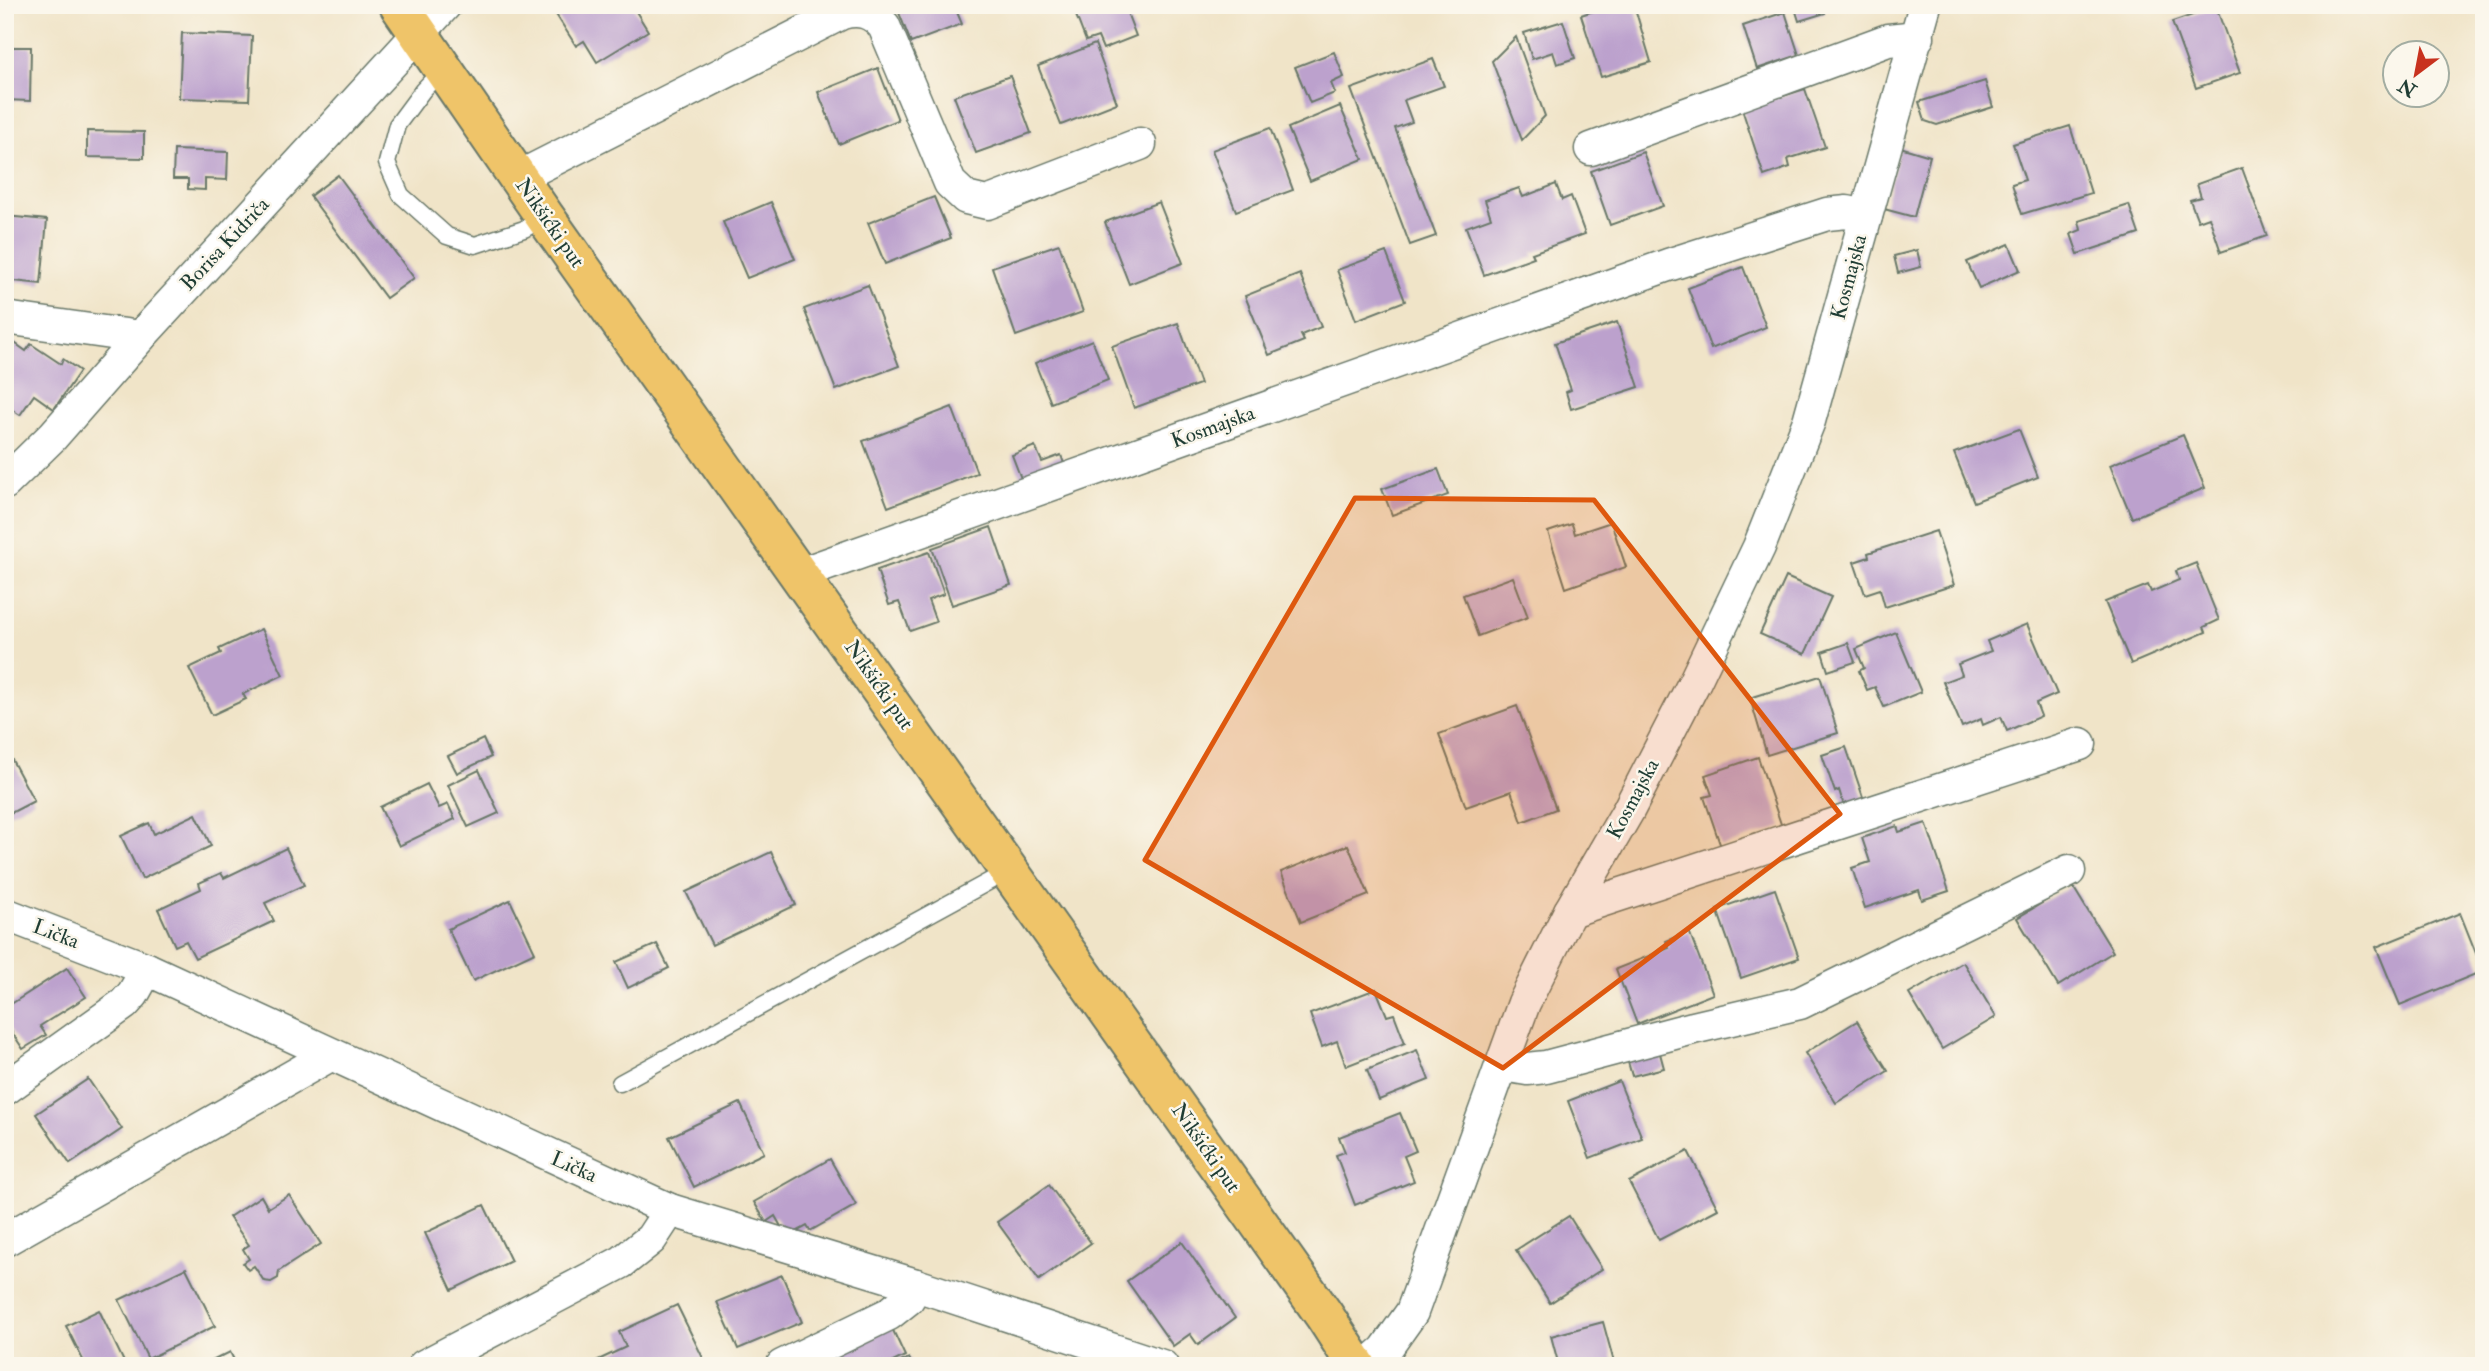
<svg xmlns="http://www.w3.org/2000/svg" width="2489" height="1371" viewBox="0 0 2489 1371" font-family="'IM FELL Double Pica',serif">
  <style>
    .building { fill: #bca1cd }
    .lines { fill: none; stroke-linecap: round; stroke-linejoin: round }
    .lane-casing { stroke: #687768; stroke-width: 19 }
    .street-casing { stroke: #687768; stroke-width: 35 }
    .primary-casing { stroke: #687768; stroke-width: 42 }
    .lane { stroke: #fff; stroke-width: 16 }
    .street { stroke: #fff; stroke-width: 32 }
    .primary { stroke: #efc469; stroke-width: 38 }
    .marked { fill: #de580e; fill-opacity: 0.2; stroke: #de580e; stroke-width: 5; stroke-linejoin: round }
    .labels { text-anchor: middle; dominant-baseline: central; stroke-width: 5; stroke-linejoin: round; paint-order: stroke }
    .street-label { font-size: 21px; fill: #1f3d34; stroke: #fbf7ec }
  </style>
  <rect width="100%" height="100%" fill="#fbf7ec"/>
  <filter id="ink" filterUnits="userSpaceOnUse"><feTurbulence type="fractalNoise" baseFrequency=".0143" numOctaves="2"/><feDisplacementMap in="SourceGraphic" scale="14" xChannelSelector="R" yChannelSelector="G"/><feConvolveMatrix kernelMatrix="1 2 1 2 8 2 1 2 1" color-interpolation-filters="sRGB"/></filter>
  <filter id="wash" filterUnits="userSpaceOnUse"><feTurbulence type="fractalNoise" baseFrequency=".00686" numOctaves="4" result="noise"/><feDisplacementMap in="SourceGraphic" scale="28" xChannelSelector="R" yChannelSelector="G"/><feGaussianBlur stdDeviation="1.57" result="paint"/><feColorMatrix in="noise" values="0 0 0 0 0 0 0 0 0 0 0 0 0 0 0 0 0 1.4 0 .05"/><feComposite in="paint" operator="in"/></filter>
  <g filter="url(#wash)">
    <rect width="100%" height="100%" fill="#f0e4c8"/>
    <g id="blocks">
      <g class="building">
        <path d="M550,5h82l16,26 -51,31 -13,-21 -8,5z"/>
        <path d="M896,5h58l8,19 -51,19z"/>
        <path d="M1072,5h52l12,31 -33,13 -5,-12 -12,4z"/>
        <path d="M1612,5h22l17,57 -50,15 -20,-62z"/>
        <path d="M1794,5h29l2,8 -26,8z"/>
        <path d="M2216,7l24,66 -44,15 -24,-66z"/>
        <path d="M1785,12l14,43 -42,14 -14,-43z"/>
        <path d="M1563,21l12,37 -18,6 -4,-12 -21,7 -8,-26z"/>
        <path d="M182,33l70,3 -3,64 -70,-2z"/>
        <path d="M1516,37l29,79 -23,24 -30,-79z"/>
        <path d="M1095,44l22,59 -56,22 -23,-59z"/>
        <path d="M5,47h26l-1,54 -25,-1z"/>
        <path d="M1334,52l10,25 -13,6 4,10 -25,10 -15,-36z"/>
        <path d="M1433,59l11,27 -40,14 8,22 -17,6 41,108 -26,9 -59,-156z"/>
        <path d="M878,68l20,52 -59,24 -21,-52z"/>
        <path d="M1010,76l21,57 -55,20 -22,-57z"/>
        <path d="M1985,81l8,26 -56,18 -12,-4 -6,-19z"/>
        <path d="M1805,89l20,58 -37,12 2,8 -26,9 -22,-67z"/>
        <path d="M1340,106l23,53 -53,22 -22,-53z"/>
        <path d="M2070,126l21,67 -69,21 -10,-30 13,-4 -12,-36z"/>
        <path d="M1270,128l23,62 -57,21 -24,-61z"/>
        <path d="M87,131l57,1v26l-57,-1z"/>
        <path d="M1900,147l30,9 -16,61 -30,-8z"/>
        <path d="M174,150l54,2 -1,28 -22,-1v11l-17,-1v-10h-15z"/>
        <path d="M1643,152l20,54 -53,19 -19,-54z"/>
        <path d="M2242,168l25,68 -46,16 -12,-35 -11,4 -8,-21 11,-3 -4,-13z"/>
        <path d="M338,175l76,103 -28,20 -76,-102z"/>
        <path d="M1556,184l6,16 9,-4 14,38 -53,19 2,4 -50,18 -18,-48 25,-9 -6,-18 34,-12 4,9z"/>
        <path d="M934,197l17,41 -66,26 -17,-41z"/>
        <path d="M771,202l24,57 -48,19 -24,-56z"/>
        <path d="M1159,202l24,61 -54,21 -24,-62z"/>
        <path d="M2129,205l10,29 -61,20 -7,-20 10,-4 -2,-9z"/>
        <path d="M5,216l42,4 -6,64 -36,-4z"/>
        <path d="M1059,244l24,68 -67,24 -24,-69z"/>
        <path d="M2009,244l11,26 -41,18 -12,-26z"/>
        <path d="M1917,250l4,17 -23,6 -4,-17z"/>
        <path d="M1386,252l19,49 -49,19 -19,-50z"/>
        <path d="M1743,267l23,60 -55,22 -23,-61z"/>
        <path d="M1300,274l21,53 -20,8 3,6 -35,14 -24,-59z"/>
        <path d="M868,285l31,81 -63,24 -32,-81z"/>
        <path d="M1617,322l22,65 -68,22 -5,-17 5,-2 -16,-47z"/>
        <path d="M1178,323l22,61 -66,24 -22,-62z"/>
        <path d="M5,336l21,15 5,-7 30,20 2,-5 17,12 -26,38 -20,-14 -14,20 -12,-8 -3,5z"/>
        <path d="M1092,340l16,40 -57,23 -16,-40z"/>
        <path d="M952,407l25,66 -89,34 -25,-66z"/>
        <path d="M2019,429l19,48 -64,25 -20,-49z"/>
        <path d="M2183,435l22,53 -73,30 -22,-53z"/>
        <path d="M1035,446l7,16 19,-7 6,17 -42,17 -13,-34z"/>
        <path d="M1438,469l10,26 -56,20 -10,-26z"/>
        <path d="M1611,522l15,45 -60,21 -18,-56 24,-8 3,10z"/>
        <path d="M991,527l20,58 -59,20 -20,-57z"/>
        <path d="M1936,531l18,54 -69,22 -5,-18 -15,5 -11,-32 15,-5 -1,-4z"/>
        <path d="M929,552l15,42 -16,6 8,22 -26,9 -11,-29 -10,3 -12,-35z"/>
        <path d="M2196,563l23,57 -15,7 2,5 -75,32 -26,-62 43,-17 3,7 28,-12 -3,-9z"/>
        <path d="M1513,577l15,40 -50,19 -15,-41z"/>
        <path d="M1786,577l45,20 -26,57 -45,-20z"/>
        <path d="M2027,624l30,70 -21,9 5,13 -34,15 -6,-14 -18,8 -2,-6 -19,8 -19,-45 19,-7 -4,-11 33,-13 -4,-10z"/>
        <path d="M261,629l22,46 -40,19 3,5 -34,16 -23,-47 32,-15 -2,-4z"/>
        <path d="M1896,632l25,60 -37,15 -9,-20 -8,3 -8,-19 5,-3 -8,-19z"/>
        <path d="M1848,643l7,19 -27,9 -6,-19z"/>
        <path d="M1820,676l18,57 -71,22 -17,-57z"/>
        <path d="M1517,706l39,103 -34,13 -11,-31 -45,16 -27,-73z"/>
        <path d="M483,739l8,18 -34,16 -9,-17z"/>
        <path d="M5,747l29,54 -29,15z"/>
        <path d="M1846,747l19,56 -20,6 -6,-19 -4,2 -13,-37z"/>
        <path d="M1758,757l24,70 -61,20 -17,-50 8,-2 -7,-20z"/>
        <path d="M479,770l20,43 -31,14 -20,-42z"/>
        <path d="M427,784l12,24 9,-4 7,15 -56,27 -19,-39z"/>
        <path d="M196,814l15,32 -69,33 -21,-43 28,-13 5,11z"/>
        <path d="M1926,823l23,68 -27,9 -3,-10 -54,18 -13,-40 18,-6 -8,-24 35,-12 2,6z"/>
        <path d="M1348,845l21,50 -68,27 -20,-50z"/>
        <path d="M286,848l18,37 -39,18 9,18 -79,37 -9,-17 -11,5 -17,-37 43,-20 -2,-6 22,-10 3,5z"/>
        <path d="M771,852l25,53 -84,40 -26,-53z"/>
        <path d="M2072,885l41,67 -55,34 -41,-68z"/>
        <path d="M1775,889l24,69 -58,20 -24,-69z"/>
        <path d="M510,900l25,52 -62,29 -25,-52z"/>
        <path d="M2460,913l23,58 -83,34 -24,-58z"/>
        <path d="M1689,931l24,63 -76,30 -21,-55 53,-21 -3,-7z"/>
        <path d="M657,944l12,24 -41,20 -12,-26z"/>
        <path d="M1963,962l33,55 -54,32 -33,-55z"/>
        <path d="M67,968l19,29 -46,29 6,9 -23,14 -18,-27v-14z"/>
        <path d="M1376,989l11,27 7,-2 11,29 -59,23 -9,-25 -15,6 -12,-33z"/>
        <path d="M1857,1021l31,50 -52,32 -31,-50z"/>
        <path d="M1658,1046l6,22 -32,8 -6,-21z"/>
        <path d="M1417,1050l12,30 -50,20 -12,-30z"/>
        <path d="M88,1079l34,50 -52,35 -34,-50z"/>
        <path d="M1619,1081l23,57 -52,20 -22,-57z"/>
        <path d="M740,1103l24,50 -70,34 -25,-50z"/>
        <path d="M1400,1113l16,38 -12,5 10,25 -59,24 -19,-50 9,-3 -6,-15z"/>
        <path d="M1688,1151l30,58 -59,31 -30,-58z"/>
        <path d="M830,1159l26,46 -46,26 -3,-5 -20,11 -12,-21 -9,6 -12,-20z"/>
        <path d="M1049,1185l42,58 -52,37 -42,-58z"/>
        <path d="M289,1195l32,49 -42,27 -1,7 -7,4 -7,-1 -10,-15 -6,4 -5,-7 6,-4 -6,-10 6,-4 -20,-28 32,-21 7,12z"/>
        <path d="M5,1201l9,16 -9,5z"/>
        <path d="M484,1205l27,56 -59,29 -27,-57z"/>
        <path d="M1569,1216l33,53 -52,34 -34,-53z"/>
        <path d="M1182,1242l53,76 -37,27 -8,-11 -17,12 -46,-65z"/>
        <path d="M186,1268l29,58 -67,33 -29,-59z"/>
        <path d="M782,1275l20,47 -64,27 -21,-47z"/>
        <path d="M677,1305l26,53 -16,8h-93l-2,-3 34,-16 -7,-15z"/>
        <path d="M99,1310l26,54 -4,2h-35l-20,-40z"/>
        <path d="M1603,1322l12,44h-56l-8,-30z"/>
        <path d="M891,1326l14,30 -20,10h-50l-5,-10z"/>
        <path d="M230,1352l7,14h-35z"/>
        <path d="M909,1358l4,8h-21z"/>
      </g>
    </g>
  </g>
  <g filter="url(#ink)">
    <use href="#blocks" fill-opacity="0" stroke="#687768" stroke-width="2"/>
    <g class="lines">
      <defs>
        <g id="lane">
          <path d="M443,69l-20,21 -26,35 -10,38 14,32 46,41 28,9 49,-16 21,-12"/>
          <path d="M620,1083l390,-213"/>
        </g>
        <g id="street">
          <path d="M1591,149l297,-109 30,-3"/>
          <path d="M519,177l323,-164c18,-5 30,-1 42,13l66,157 16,15 21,5 153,-59"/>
          <path d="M5,318l135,19"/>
          <path d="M5,483l48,-47 87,-99 305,-332"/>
          <path d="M800,574l868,-309 159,-51 20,-2 19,4"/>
          <path d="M1570,911l510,-167"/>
          <path d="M5,914l142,55 523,241 246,75 246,81"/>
          <path d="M1503,1065l24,4 19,-2 147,-39 107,-25 269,-132"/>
          <path d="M5,1089l119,-85 9,-10 14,-25"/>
          <path d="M5,1240l325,-185"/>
          <path d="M424,1366l198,-104 29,-23 19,-29"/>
          <path d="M782,1366l107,-52 19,-15 8,-14"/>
          <path d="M1367,1366l18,-16 27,-38 112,-309 46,-92 58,-100 67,-130 64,-134 50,-126 116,-416"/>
        </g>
        <path id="primary" d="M399,5l146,212 779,1098 33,51"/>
      </defs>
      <use href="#lane" class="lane-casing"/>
      <use href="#street" class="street-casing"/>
      <use href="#primary" class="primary-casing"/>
      <use href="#lane" class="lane"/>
      <use href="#street" class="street"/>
      <use href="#primary" class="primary"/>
    </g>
  </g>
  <path class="marked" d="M1355,498l239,2 246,314 -337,254 -358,-208z"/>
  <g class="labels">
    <g class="street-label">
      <text transform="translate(550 223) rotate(55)">Nikšićki put</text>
      <text transform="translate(225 244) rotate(-47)">Borisa Kidriča</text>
      <text transform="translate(1849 277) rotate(-75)">Kosmajska</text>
      <text transform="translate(1213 427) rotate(-20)">Kosmajska</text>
      <text transform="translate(879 685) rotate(55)">Nikšićki put</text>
      <text transform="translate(1633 799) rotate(-62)">Kosmajska</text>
      <text transform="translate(56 934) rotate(21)">Lička</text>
      <text transform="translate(1206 1148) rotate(55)">Nikšićki put</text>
      <text transform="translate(574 1167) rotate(24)">Lička</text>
    </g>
  </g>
  <rect width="2489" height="1371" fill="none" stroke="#fbf7ec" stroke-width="28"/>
  <g transform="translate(2416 74) rotate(212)"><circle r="33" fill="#fbf7ec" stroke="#a3ada2" stroke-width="2"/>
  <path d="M0-5L12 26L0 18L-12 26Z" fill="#c8321e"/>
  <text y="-10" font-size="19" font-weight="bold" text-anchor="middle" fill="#1f3d34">N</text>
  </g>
</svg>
